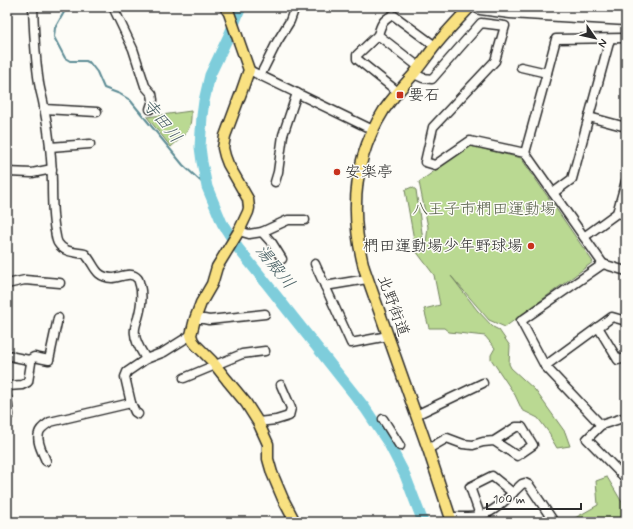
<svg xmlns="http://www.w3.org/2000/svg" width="633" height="529" viewBox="0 0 633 529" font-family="Mynerve,'Klee One',sans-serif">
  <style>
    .green { fill: #bad992; stroke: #72825e }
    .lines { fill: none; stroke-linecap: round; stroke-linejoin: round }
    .stream { stroke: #5d8c95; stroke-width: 2 }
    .river { stroke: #7ecddb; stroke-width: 11 }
    .minor-casing { stroke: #2b2b2b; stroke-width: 11 }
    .major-casing { stroke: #2b2b2b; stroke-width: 13 }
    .minor { stroke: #fdfcf7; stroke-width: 8 }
    .major { stroke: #f9e181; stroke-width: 10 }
    .poi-dot { fill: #c8321e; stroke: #fdfcf7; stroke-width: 1.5 }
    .labels { text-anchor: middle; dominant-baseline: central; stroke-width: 3; stroke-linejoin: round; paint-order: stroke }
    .poi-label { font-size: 16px; fill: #2b2b2b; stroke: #fdfcf7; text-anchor: start }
    .park-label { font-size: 16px; fill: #565f4a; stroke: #fdfcf7 }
    .street-label { font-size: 16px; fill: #2b2b2b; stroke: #fdfcf7 }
    .water-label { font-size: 17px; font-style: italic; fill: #445c60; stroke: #fdfcf7 }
  </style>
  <rect width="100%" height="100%" fill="#fdfcf7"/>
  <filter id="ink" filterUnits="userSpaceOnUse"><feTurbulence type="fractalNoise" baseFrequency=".025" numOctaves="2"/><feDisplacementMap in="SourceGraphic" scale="8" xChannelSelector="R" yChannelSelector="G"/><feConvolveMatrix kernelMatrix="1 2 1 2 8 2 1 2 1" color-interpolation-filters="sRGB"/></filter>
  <g filter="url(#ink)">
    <g class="green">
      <path d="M191,111c1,21 -6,23 -20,36l-24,-30z"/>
      <path d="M470,146l51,12 72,104 -88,65 -16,-7 -38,-44 26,34 16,17 6,3 11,16 -1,18 2,4 24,22 30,42 5,14 -13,2 -6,-10 -1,-4 -12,-16 -16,-8 -7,-15 -24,-36v-4l4,-7 -10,-12 -36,-4 -5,-4h-15l-5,-19 16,-4 -6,-30 -18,-24 -11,-61 7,-3 4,3 7,50 3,3 2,-16 -9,-45z"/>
      <path d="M607,477l19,32v13h-58l30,-17 -2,-24z"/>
    </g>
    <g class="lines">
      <path class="stream" d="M67,7l-12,21 -1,9 11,21 5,3h16l4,2 7,9 7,16 16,6 10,6 53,65 24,22"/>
      <path class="river" d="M241,7l-11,26 -20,42 -6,26 -2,15 -2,31 2,15 5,25 15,36 16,25 21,26 106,134 24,36 16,31 18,47"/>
      <defs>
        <g id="minor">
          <path d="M33,7c1,25 2,51 6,76 1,8 4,16 5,24 5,25 8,51 8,76 0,16 0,32 3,48 1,4 1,9 3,12 6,10 18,9 27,11 10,10 9,23 27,24 8,0 19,-8 26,1 1,1 1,4 2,6 3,12 1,22 -2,33 -2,5 -4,11 -3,16 0,8 7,18 11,25"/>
          <path d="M113,7l20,42 12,37 7,8 1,6 -3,9"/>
          <path d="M474,7l6,3 30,4 116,7"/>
          <path d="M503,7l123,8"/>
          <path d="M378,35l-21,20v4l41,33"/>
          <path d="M419,67l-41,-32c3,-11 5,-15 15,-20l42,31"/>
          <path d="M521,67l26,6"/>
          <path d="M249,70l124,60"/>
          <path d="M414,74l9,4 9,1 49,-56 24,3 -10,35 -62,66 -8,35 10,3 35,-24 55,12 78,111"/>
          <path d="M260,76l17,-34 13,-21 5,-14"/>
          <path d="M44,109l53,3"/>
          <path d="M589,117l37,10"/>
          <path d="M50,147l40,-3"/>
          <path d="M525,153l22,-80 9,-34 70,-1"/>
          <path d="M7,172l25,1 20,-4"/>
          <path d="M275,182l3,-10 5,-37 14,-42"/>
          <path d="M553,193l19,-14 38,-140"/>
          <path d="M617,213l9,2"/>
          <path d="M239,231l10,3 13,-2 26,-12h17"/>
          <path d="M262,232l10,11 10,16"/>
          <path d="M584,237l33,-24 9,-32"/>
          <path d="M315,264l36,79 37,-7"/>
          <path d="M626,271l-23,-7 -82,57 24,45 56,59 25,-8"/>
          <path d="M7,284l18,-4 35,3"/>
          <path d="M325,286l42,-7"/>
          <path d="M195,319h9l5,1 56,-6"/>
          <path d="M598,327l20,33 8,-2"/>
          <path d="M7,354l7,3 15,3 5,-3 15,3 9,-42"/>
          <path d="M545,366l67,-49 14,4"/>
          <path d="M184,378l58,-24 23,-3"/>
          <path d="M7,387l1,-1 14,-1 6,-3 3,-19 -2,-3"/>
          <path d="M7,397l2,18"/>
          <path d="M138,414l-3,-2 -4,-9 -6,-26 2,-5 19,-13 18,-7 27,-17"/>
          <path d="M416,415l67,-32"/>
          <path d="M383,419l17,27"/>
          <path d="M258,422l18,-2 13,-4 2,-8 -10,-23"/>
          <path d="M601,425l-14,14 39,40"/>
          <path d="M428,449l19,-11 16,6 10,1 10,-3 11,-1 23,15 16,-11 -11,-18h-6l-22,14"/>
          <path d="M46,461c-3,-8 -10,-19 -7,-28 1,-5 7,-8 11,-11l81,-19"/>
          <path d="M480,515l-10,-28 22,-11 21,17"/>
          <path d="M451,517c10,0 21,1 31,-2 15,-4 29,-21 40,-31l3,-1 4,2 25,37"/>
        </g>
        <g id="major">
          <path d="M225,7l4,6 20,57 -8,23 -16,43 -2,12 2,8 3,8 20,35 1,9 -1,4 -9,19 -22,36 -5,17 -11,19 -6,16 -4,16 2,6 3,4 16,16 15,19 19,23 12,19 10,22v15l4,14 11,26 12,23"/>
          <path d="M452,522l-24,-73 -64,-181c-14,-54 -11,-109 20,-158 9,-13 19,-24 29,-35 8,-10 15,-20 22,-29 11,-14 23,-26 35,-39"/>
        </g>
      </defs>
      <use href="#minor" class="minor-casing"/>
      <use href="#major" class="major-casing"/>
      <use href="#minor" class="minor"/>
      <use href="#major" class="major"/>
    </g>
  </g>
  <g class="poi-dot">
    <rect x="396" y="91" width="8" height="8" rx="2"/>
    <circle cx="337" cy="172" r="4"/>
    <circle cx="531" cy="246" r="4"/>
  </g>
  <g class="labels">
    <g class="poi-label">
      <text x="408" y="95">要石</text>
      <text x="345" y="172">安楽亭</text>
      <text x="523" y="246" text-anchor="end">椚田運動場少年野球場</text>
    </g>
    <g class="park-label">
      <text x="484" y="209">八王子市椚田運動場</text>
    </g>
    <g class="street-label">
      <text transform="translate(393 306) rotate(70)">北野街道</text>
    </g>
    <g class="water-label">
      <text transform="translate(162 121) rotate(51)">寺田川</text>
      <text transform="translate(275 267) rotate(51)">湯殿川</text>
    </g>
  </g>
  <rect width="633" height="529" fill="none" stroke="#fdfcf7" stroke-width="24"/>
  <rect x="12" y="12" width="609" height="505" fill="none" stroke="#2b2b2b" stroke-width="1.5" filter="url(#ink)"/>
  <g transform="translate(595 38) rotate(124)" stroke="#fdfcf7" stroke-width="3" paint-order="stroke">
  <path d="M0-3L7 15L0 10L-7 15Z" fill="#2b2b2b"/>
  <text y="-6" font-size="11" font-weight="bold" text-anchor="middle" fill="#2b2b2b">N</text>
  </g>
  <path d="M487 503v6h94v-6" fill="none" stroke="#2b2b2b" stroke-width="2"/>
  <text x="493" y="503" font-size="12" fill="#2b2b2b" stroke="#fdfcf7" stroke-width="3" paint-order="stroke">100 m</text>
</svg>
